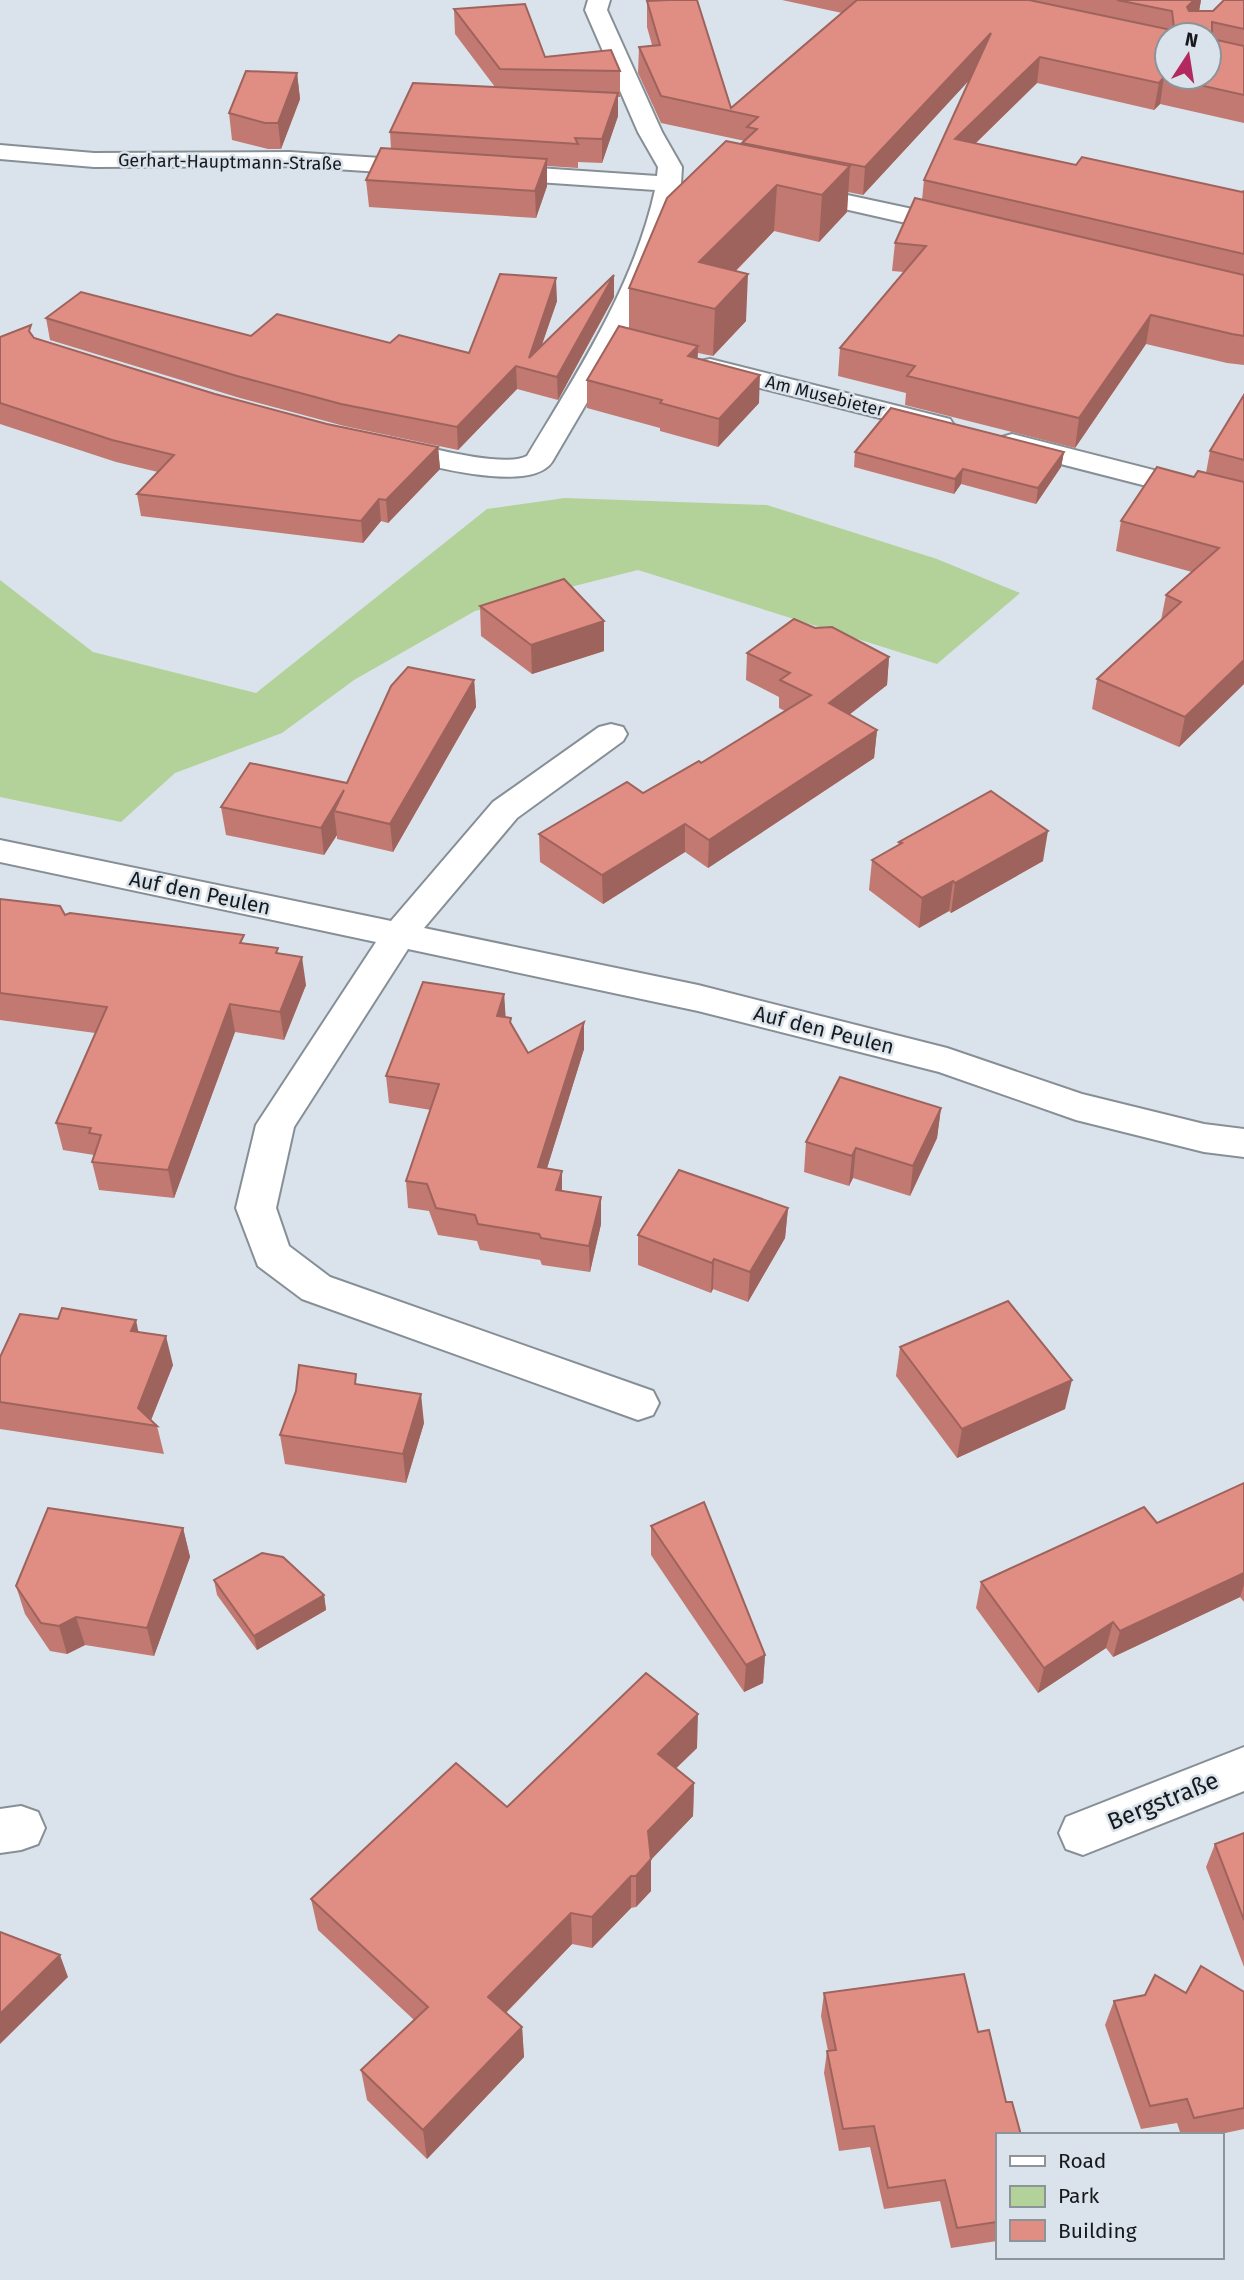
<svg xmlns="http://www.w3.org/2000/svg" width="1244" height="2280" viewBox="0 0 1244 2280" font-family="'Fira Sans',sans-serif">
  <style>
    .green { fill: #b3d299 }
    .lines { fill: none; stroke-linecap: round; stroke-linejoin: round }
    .street-casing { stroke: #878f96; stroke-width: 4 }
    .street { fill: #fff; fill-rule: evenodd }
    .wall { fill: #c17972 }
    .shaded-wall { fill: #9d635c }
    .building { fill: #e08d84; stroke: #9d635c; stroke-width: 2; fill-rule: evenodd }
    .labels { text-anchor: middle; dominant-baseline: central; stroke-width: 5; stroke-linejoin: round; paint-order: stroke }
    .far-street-label { font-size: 18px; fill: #171a1d; stroke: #dae3eb }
    .street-label { font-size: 21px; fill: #171a1d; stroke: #dae3eb }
    .near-street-label { font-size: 24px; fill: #171a1d; stroke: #dae3eb }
  </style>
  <rect width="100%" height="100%" fill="#dae3eb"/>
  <path class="green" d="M565,498l202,7 170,54 83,34 -83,71 -299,-94 -163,41 -121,69 -72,53 -107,40 -54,49 -121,-25v-217l93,72 163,41 231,-184z"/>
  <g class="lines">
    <defs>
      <g id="street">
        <path d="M588,0h22l-3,10 55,122 20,35 -1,17 -7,37 -51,120 -71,121c-23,34 -137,0 -173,-9l-4,-6 4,-6 10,-3c31,7 113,31 138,18 50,-83 107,-170 128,-266l-162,-11 -9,-2 -3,-5 3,-5 9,-2 164,11 1,-9 -20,-35 -53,-122z"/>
        <path d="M0,145l94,8 196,-1 136,9 9,2 3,5 -3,5 -9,2 -136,-9 -196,1 -94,-8z"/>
        <path d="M796,184l163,35 9,3 4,5 -4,5 -9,3 -172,-39 -3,-5 3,-5z"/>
        <path d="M710,359l240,60 4,6 -4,6 -10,2 -240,-60 -4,-6 4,-6z"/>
        <path d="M1012,434l232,59v18l-242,-62 -4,-6 4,-6z"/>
        <path d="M611,724l12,3 4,7 -4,7 -106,77 -93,110 274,57 249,63 135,46 122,30 40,5v28l-40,-5 -128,-32 -137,-48 -241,-61 -290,-62 -114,178 -18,81 13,38 41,31 323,114 6,12 -6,12 -15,5 -336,-121 -44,-33 -22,-58 20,-83 120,-183 -376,-80v-22l391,81 102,-119 106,-75z"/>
        <path d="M1244,1747v44l-161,64 -17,-6 -7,-16 7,-16z"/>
        <path d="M21,1806l17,6 7,16 -7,16 -17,6 -21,3v-44z"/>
      </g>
    </defs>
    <use href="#street" class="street-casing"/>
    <use href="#street" class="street"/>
  </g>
  <g class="wall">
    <path d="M782,0h419l-2,11h14l31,-11v123l-84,-19 -6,6 -117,-27 -62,61 101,21 166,27 2,-1v174l-17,-2 -81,-19 -71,104 -170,-43 1,-12 -68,-17 2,-28 64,-76 -12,-1 3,-28 27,-43 2,-20 46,-101 -107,116 -15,-3 -1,20 -28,30 -45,-11 -38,40 10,50 -33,35 -15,-3 -1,5 62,45 -41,44 -58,-16v-3l-73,-20v-28l42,-52v-40l116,-147 -84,-18 -23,-50 1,-26 13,-2 -5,-18v-26l84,107 111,-95z"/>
    <path d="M454,9l91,48 75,14v26h-2v19l-16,47 -24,-1v6l-31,-2v20l-11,32 -167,-11 -3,-27 25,-31 -1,-17 105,-45 -40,-53z"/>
    <path d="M297,73l3,26 -19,50h-13l-36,-9 -3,-27z"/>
    <path d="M614,297l-56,103 -41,-11 -59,61 -114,-24 -104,-28 -190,-58 -4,-22 205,18 139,7 79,10 88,-52 -16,45z"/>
    <path d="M0,337h33l182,57 112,30 111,23 2,22 -52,54 -7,-2 -18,22 -222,-27 -4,-22 21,-22 -42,-10 -116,-38z"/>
    <path d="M1244,395v289l-65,63 -87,-38 5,-30 64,-59 5,-25 26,-23 -76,-21 5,-30 73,-44 12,-4 4,-22z"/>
    <path d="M855,452h209l-3,15 -25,37 -75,-20 -7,10 -100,-27z"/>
    <path d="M480,606l124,15v30l-72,23 -51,-38z"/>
    <path d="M815,628l74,29 -2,28 -38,30 28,15 -3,28 -166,110 -23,-16 -82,52 -63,-42 -1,-28 104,-41 58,-30 84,-52 -6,-3v-11l-33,-17 1,-27z"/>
    <path d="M474,680l2,27 -83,145 -56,-13v-4l-13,20 -98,-20 -5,-28 126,-24z"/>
    <path d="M899,842l144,19 -92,52 -2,-2 -30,17 -50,-38 3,-30 26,-15z"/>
    <path d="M0,899l65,16 180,28 34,11 27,31 -22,55 -49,-8 -61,166 -75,-8 -7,-28 2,-7 -31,-5 -7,-27 39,-90 -95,-13z"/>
    <path d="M504,994l1,24 7,7 16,28 56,-31v27l-37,119 15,3v20l39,33 -11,48 -48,-7 -2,-5 -60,-10 -3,-9 -39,-6 -9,-24 -21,-3 -2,-27 25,-71 -42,-7 -3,-27z"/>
    <path d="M941,1108l-4,30 -27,58 -57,-18 -4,8 -45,-14 2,-30z"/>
    <path d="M788,1208l-3,30 -37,64 -35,-13 -2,4 -73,-28v-30z"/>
    <path d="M138,1332l35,33 -22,55 6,6 7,28 -164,-25v-72z"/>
    <path d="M900,1347l165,62 -108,49 -61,-82z"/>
    <path d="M424,1423l-18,60 -121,-19 -5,-29z"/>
    <path d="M1244,1483v119l-4,-5 -127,60 -7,-9 -68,45 -62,-85 5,-26 176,-59z"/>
    <path d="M651,1526l114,129 -2,28 -19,9 -93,-137z"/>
    <path d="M183,1528l7,29 -36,99 -69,-11 -18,9 -17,-3 -25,-37 -9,-28z"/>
    <path d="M214,1580l110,15 2,15 -69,40 -40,-55z"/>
    <path d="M697,1748l-21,20 18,15 -1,33 -42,43v32l-15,16 -5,1 -39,40 -20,-4 -66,69 16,14 2,30 -97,102 -60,-59 -6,-30 53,-50 -96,-90 -7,-31 196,-92z"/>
    <path d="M1244,1833v134l-38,-100 9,-23z"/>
    <path d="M1244,1992v137l-28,6h-35l-4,-12 -36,6 -36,-104 9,-24 72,-8z"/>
    <path d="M824,1993l173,142v106l-46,7 -11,-47 -56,8 -14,-62 -31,4 -15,-78 3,-22h1l-7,-35z"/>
  </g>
  <g class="shaded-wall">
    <path d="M1194,0h7l-3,17 -15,16 4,-26z"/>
    <path d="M991,33l-3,27 -125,135 2,-28z"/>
    <path d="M1040,57l-3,26 -85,83 3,-27z"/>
    <path d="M297,73l3,26 -19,50 -3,-26z"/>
    <path d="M1164,77l-4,27 -6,6 5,-27z"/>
    <path d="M618,93v23l-16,47v-24z"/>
    <path d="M547,159v27l-11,32 -1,-27z"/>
    <path d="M850,166l-3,46 -28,30 3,-47z"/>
    <path d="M777,185l-3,46 -72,74 -3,-43z"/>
    <path d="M748,274l-2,47 -33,35 2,-47z"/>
    <path d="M614,275v22l-56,103 -1,-23z"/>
    <path d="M556,278l1,23 -24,70 -4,-13z"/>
    <path d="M1151,315l-5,29 -71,104 4,-30z"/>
    <path d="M698,346l-1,28 -9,-18z"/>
    <path d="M516,366l1,23 -59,61 -1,-23z"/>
    <path d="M760,375l-1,28 -41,44 1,-28z"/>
    <path d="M438,447l2,22 -52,54 -2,-23z"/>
    <path d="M1064,452l-3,15 -25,37 2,-16z"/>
    <path d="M963,469l-2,15 -7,10 1,-15z"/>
    <path d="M379,499l2,22 -18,22 -2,-22z"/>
    <path d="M604,621v30l-72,23 -1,-29z"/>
    <path d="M889,657l-2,28 -60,47 2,-29z"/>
    <path d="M1244,660v24l-65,63 6,-30z"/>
    <path d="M474,680l2,27 -83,145 -3,-28z"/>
    <path d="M877,730l-3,28 -166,110 1,-28z"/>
    <path d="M344,790l-10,21 3,24 -13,20 -3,-27z"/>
    <path d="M685,824v28l-82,52 -1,-29z"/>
    <path d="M1048,831l-5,30 -92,52 4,-30z"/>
    <path d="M953,881l-4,30 -30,17 3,-30z"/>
    <path d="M302,957l4,28 -22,55 -4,-28z"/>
    <path d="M504,994l2,27 -9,-5z"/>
    <path d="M230,1004l5,28 -61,166 -6,-28z"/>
    <path d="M584,1022v27l-45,145 -1,-27z"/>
    <path d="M941,1108l-4,30 -27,58 3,-30z"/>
    <path d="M856,1148l-3,30 -4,8 3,-30z"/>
    <path d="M562,1171v26l-6,-7z"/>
    <path d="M601,1197v27l-11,48 -1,-26z"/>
    <path d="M788,1208l-3,30 -37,64 2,-30z"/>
    <path d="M714,1259l-1,30 -2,4 1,-30z"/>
    <path d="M136,1320l6,29 -11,-18z"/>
    <path d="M166,1336l7,29 -24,60 -11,-17z"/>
    <path d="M1072,1380l-7,29 -108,49 5,-29z"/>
    <path d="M421,1394l3,29 -18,60 -3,-29z"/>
    <path d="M183,1528l7,29 -36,99 -7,-28z"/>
    <path d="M1244,1573v12l-4,12 -127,60 7,-26z"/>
    <path d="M324,1595l2,15 -69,40 -3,-14z"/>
    <path d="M76,1617l9,28 -18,9 -8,-28z"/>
    <path d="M1113,1622l-7,26 -68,45 6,-25z"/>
    <path d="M765,1655l-2,28 -19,9 2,-27z"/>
    <path d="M698,1714l-1,34 -40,39 1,-33z"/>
    <path d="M694,1783l-1,33 -45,47v-32z"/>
    <path d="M651,1859v32l-15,16v-31z"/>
    <path d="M631,1876v32l-39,40v-31z"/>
    <path d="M571,1913l1,31 -81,84 -3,-31z"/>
    <path d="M60,1955l8,22 -68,67v-30z"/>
    <path d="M522,2027l2,30 -97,102 -4,-29z"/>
  </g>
  <g class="building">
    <path d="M669,0h28l34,108 126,-108h172l142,30 3,-2 -2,-17 -55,-11h77l-7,7 2,4h24l11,-11h20v29l-32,-7v17l32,7v49l-80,-18 -5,6 -119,-26 -85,82 121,26 6,-8 160,35 2,-1v63l-320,-74 67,-147 -126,134 -123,-24 15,-14 -10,-2 11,-10 -97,-21 -22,-49 21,-2 -13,-44zM1167,35h42v42h-42z"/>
    <path d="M525,4l20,53 66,-7 9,21 -120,-2 -46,-60z"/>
    <path d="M246,71l51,2 -19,50h-13l-36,-10z"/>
    <path d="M413,83l205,10 -16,46 -27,-1 3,6 -188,-12z"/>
    <path d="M726,141l124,25 -28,29 -45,-10 -78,77 49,12 -33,35 -86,-21 38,-90z"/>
    <path d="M381,148l166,11 -12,32 -169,-11z"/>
    <path d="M915,198l329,77v61l-12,-2 -81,-19 -72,103 -172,-42 8,-10 -75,-18 86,-102 -31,-3z"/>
    <path d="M500,274l56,4 -27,80 85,-83 -57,102 -41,-11 -59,61 -116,-23 -104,-28 -191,-58 35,-26 170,44 26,-22 113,29 9,-8 70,18z"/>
    <path d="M31,325l-2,6 5,7 181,56 112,30 111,23 -52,53 -7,-1 -18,22 -224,-27 37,-39 -62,-15 -112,-37v-66z"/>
    <path d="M619,326l79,20 -10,10 72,19 -41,44 -59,-16 2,-3 -75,-20z"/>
    <path d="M1244,395v65l-34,-9z"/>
    <path d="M891,408l173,44 -26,36 -75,-19 -8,10 -100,-27z"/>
    <path d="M1157,467l37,10 4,-6 46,11v178l-59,57 -88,-38 84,-77 -15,-7 53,-47 -98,-27z"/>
    <path d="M564,579l40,42 -73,24 -51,-39z"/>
    <path d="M794,619l21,9 17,-1 57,30 -60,46 48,27 -168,110 -24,-16 -83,51 -63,-41 88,-52 16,11 56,-32 2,2 110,-68 -31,-15 10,-7 -43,-20z"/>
    <path d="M408,667l66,13 -84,144 -56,-13 10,-21 -23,38 -100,-21 29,-44 97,20 44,-97z"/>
    <path d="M991,791l57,40 -93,52 -2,-2 -31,17 -50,-38 30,-17 -3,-1z"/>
    <path d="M0,899l60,7 5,9 5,-2 174,22 -4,8 38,5 -2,5 26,4 -22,55 -50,-8 -62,166 -76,-8 9,-27 -12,-2 2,-5 -35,-5 51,-116 -107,-14z"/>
    <path d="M423,982l81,12 -7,22 14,2 -1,4 18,31 56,-31 -46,145 24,4 -6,19 45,7 -12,49 -48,-8 -2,-4 -61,-10 -3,-9 -39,-7 -9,-24 -21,-3 33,-97 -53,-8z"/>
    <path d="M840,1077l101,31 -28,58 -57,-18 -4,8 -46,-14z"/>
    <path d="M679,1170l109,38 -38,64 -36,-13 -2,4 -74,-28z"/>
    <path d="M1008,1301l64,79 -110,49 -62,-82z"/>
    <path d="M62,1308l74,12 -5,11 35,5 -28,72 19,18 -157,-24v-45l20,-43 38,5z"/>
    <path d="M299,1365l57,9 -1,10 66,10 -18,60 -123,-19 16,-44z"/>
    <path d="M1244,1483v90l-124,58 -7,-9 -69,46 -63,-86 163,-75 13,16z"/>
    <path d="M704,1502l61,153 -19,10 -95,-139z"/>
    <path d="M48,1508l135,20 -36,100 -71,-11 -17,9 -18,-3 -25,-37z"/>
    <path d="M262,1553l21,4 41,38 -70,41 -40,-56z"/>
    <path d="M646,1673l52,41 -40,40 36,29 -46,48 3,28 -15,17h-5l-39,41 -21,-4 -83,84 34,30 -99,103 -62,-60 67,-63 -117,-108 145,-136 51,44z"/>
    <path d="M1244,1833v87l-29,-76z"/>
    <path d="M0,1932l60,23 -60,59z"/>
    <path d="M1201,1966l43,26v116l-50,10 -7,-19 -37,7 -36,-105 31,-6 10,-20 31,18z"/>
    <path d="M964,1974l14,58 11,-2 17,72h6l9,33h-24v87l-40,6 -12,-48 -57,8 -14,-62 -31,3 -16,-78 9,-1 -12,-57z"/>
  </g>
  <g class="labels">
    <g class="far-street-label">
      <text transform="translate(230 162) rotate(1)">Gerhart-Hauptmann-Straße</text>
      <text transform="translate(825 396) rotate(14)">Am Musebieter</text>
    </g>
    <g class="street-label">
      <text transform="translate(200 893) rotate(12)">Auf den Peulen</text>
      <text transform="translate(824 1030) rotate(14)">Auf den Peulen</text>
    </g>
    <g class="near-street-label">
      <text transform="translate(1163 1801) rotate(-22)">Bergstraße</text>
    </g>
  </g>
  <rect x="996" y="2133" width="228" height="126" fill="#dae3eb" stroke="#8c9399" stroke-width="2"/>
  <rect x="1010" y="2156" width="35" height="10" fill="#ffffff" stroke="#8c9399" stroke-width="2"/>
  <text x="1058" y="2168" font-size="21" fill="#171a1d">Road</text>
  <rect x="1010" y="2186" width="35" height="21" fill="#b3d299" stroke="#8c9399" stroke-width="2"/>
  <text x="1058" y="2203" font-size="21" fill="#171a1d">Park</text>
  <rect x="1010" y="2220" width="35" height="21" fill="#e08d84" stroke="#8c9399" stroke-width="2"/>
  <text x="1058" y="2238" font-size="21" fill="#171a1d">Building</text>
  <g transform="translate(1188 56) rotate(12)"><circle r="33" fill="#dae3eb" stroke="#8c9399" stroke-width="2"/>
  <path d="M0-5L12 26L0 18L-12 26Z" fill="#b42860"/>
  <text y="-10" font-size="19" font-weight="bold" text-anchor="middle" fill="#171a1d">N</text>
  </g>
</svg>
